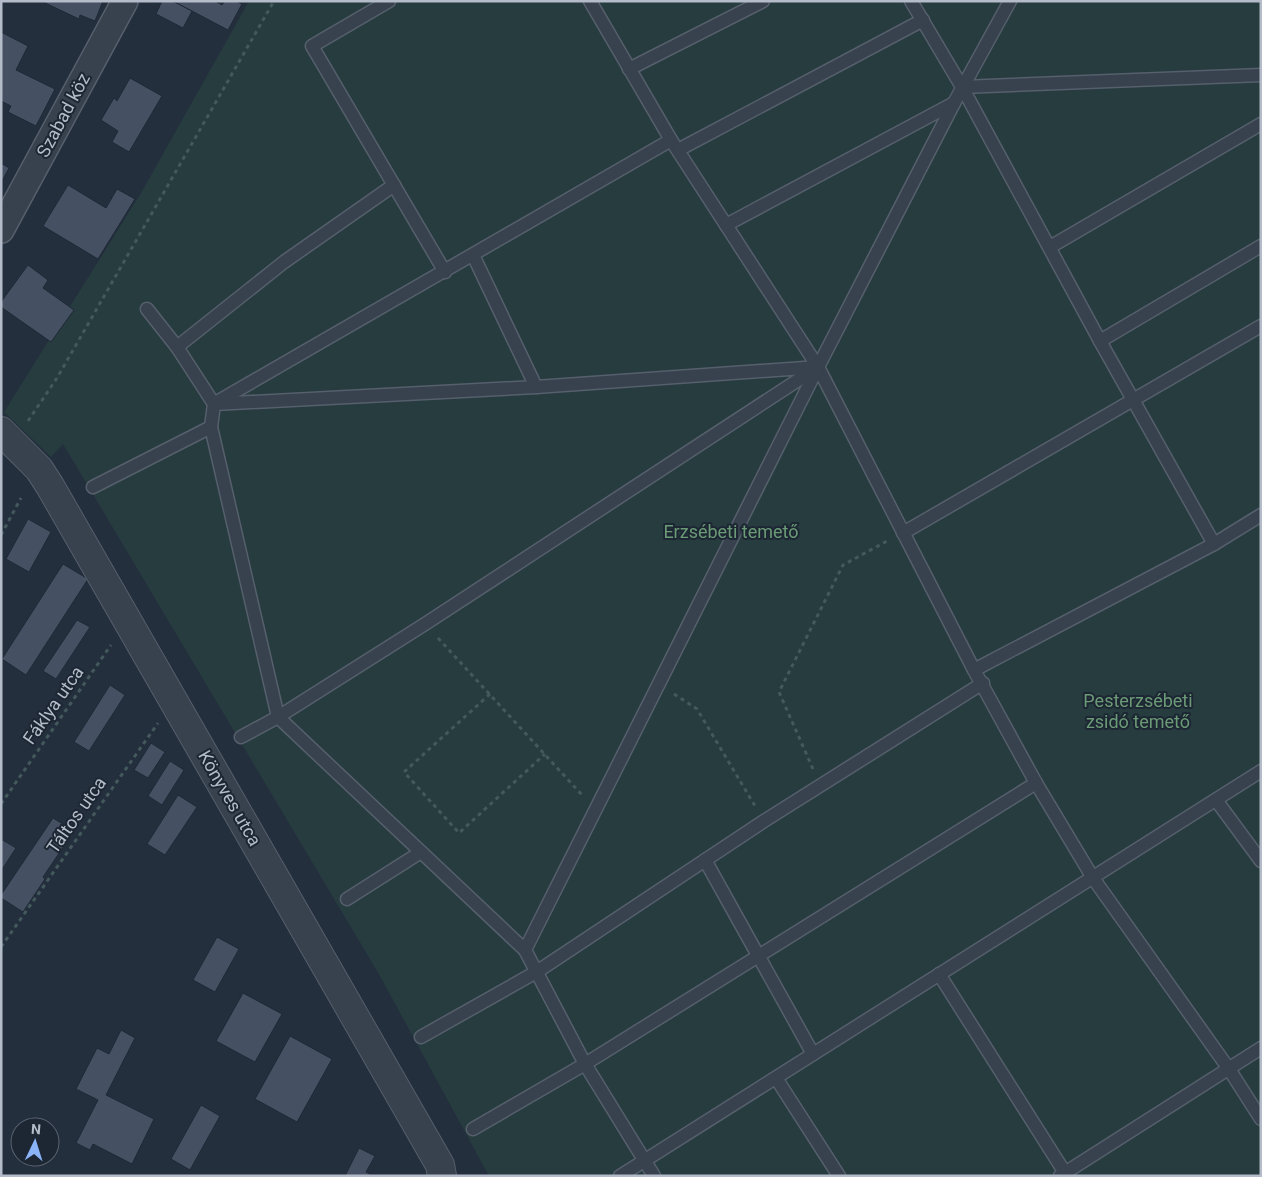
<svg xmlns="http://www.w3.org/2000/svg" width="1262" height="1177" viewBox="0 0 1262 1177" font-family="Roboto,sans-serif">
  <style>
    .green { fill: #263c3f }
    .building { fill: #455162; stroke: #1f2835 }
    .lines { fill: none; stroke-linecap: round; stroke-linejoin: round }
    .service-casing { stroke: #565f6c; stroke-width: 15 }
    .minor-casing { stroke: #565f6c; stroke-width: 28 }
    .tertiary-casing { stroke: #565f6c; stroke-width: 30 }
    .path { stroke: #44595c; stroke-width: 3; stroke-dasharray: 4 4; stroke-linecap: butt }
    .service { stroke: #38414e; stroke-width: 12 }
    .minor { stroke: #38414e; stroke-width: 25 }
    .tertiary { stroke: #38414e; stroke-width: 28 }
    .labels { text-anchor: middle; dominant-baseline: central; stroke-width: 4; stroke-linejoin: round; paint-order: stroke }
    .street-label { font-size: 18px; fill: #b4bcc9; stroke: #1d2633 }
    .park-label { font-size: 18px; fill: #6b9a76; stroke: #1d2633 }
  </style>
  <rect width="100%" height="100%" fill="#242f3e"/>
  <path class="green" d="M249,1h1012v1175h-772l-109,-200 -317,-532 -12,13 -47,-45 137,-219z"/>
  <g class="building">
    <path d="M41,1h62l-8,20 -15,-6 -1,4z"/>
    <path d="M162,1h11l19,10 -9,17 -27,-14z"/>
    <path d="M173,1h42l7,4 3,-4h11l6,3 -14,26z"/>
    <path d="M1,32l27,14 -12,24 39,19 -19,37 -28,-14 3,-6 -10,-5z"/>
    <path d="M130,78l32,18 -33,56 -17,-10 6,-11 -17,-11 13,-22 3,3z"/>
    <path d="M1,163l8,5 -7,13h-1z"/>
    <path d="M68,185l38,23 11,-19 18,10 -37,60 -55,-33z"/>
    <path d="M28,265l20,15 -5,8 31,22 -23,32 -50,-35v-5z"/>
    <path d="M28,519l23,13 -22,40 -23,-13z"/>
    <path d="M63,564l25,15 -62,96 -24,-16z"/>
    <path d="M77,620l13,7 -34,52 -13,-8z"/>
    <path d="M110,685l15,10 -36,56 -15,-9z"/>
    <path d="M151,743l14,9 -17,26 -14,-8z"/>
    <path d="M170,761l14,9 -22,35 -14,-9z"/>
    <path d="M178,795l19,12 -32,48 -18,-11z"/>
    <path d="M53,818l21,13 -31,46 2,2 -22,33 -22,-14v-3z"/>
    <path d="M1,839l15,9 -15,23z"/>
    <path d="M217,937l22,12 -24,43 -22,-12z"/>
    <path d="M243,993l39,21 -27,48 -39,-21z"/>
    <path d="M121,1030l14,8 -29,57 48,24 -22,45 -39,-20 -3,6 -14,-7 22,-43 -22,-11 21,-41 12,6z"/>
    <path d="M290,1036l42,23 -35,63 -42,-23z"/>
    <path d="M201,1105l19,11 -30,54 -19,-11z"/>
    <path d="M359,1148l16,8 -9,16 8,4h-29z"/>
  </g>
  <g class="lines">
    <defs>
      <g id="service">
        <path d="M389,1l-77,45 133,226"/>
        <path d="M590,1l81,139 147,227 156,303 62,113 57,95 136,191 32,50"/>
        <path d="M911,1l51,86 138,254 114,203"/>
        <path d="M629,69l134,-68"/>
        <path d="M962,87l299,-12"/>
        <path d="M678,150l245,-130"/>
        <path d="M726,225l228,-122"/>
        <path d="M1050,247l211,-123"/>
        <path d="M473,255l63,132"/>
        <path d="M147,309l30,38 37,57 -3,23 67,290 147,-93 393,-257 -282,20 -322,17"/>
        <path d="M1100,341l161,-95"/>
        <path d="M177,347l107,-85 110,-77"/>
        <path d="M217,402l454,-262"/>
        <path d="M93,487l118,-60"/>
        <path d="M903,533l358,-207"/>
        <path d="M974,670l240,-126 47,-29"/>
        <path d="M241,737l37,-20 247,233"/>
        <path d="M1216,800l45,61"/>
        <path d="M705,860l108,194"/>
        <path d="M347,899l74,-47"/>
        <path d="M939,974l128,202"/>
        <path d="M421,1037l117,-66 226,-150 219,-138"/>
        <path d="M776,1078l63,98"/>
        <path d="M473,1129l112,-65 451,-281"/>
        <path d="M620,1176l641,-405"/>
        <path d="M654,1176l-69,-112 -60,-114 293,-583 136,-264 56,-102"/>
        <path d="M1060,1176l201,-128"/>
      </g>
      <path id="minor" d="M1,230l124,-229"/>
      <path id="tertiary" d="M1,431l38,38 11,17 390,679 2,11"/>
    </defs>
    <use href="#service" class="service-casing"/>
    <use href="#minor" class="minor-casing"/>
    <use href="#tertiary" class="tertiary-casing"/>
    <g class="path">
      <path d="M28,421l29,-43 217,-377"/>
      <path d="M1,535l20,-37"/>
      <path d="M438,638l144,157"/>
      <path d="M490,694l-86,78 55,61 86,-79"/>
      <path d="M674,694l23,15 58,97"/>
      <path d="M813,769l-34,-77 64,-127 44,-24"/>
      <path d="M1,804l110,-159"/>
      <path d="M1,947l157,-224"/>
    </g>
    <use href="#service" class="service"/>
    <use href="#minor" class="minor"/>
    <use href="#tertiary" class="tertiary"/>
  </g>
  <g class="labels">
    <g class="street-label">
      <text transform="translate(63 115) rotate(-62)">Szabad köz</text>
      <text transform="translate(53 705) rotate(-55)">Fáklya utca</text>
      <text transform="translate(230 798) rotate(60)">Könyves utca</text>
      <text transform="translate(76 815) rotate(-55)">Táltos utca</text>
    </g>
    <g class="park-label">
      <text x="731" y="531">Erzsébeti temető</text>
      <text x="1138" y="700">Pesterzsébeti<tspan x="1138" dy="21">zsidó temető</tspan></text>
    </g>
  </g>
  <rect width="1262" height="1177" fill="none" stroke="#b4bcc9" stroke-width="5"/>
  <g transform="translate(35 1142) rotate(4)"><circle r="24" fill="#1d2633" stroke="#59626f"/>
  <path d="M0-4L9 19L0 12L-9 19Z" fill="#8ab4f8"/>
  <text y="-8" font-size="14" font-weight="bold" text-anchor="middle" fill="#b4bcc9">N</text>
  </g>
</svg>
